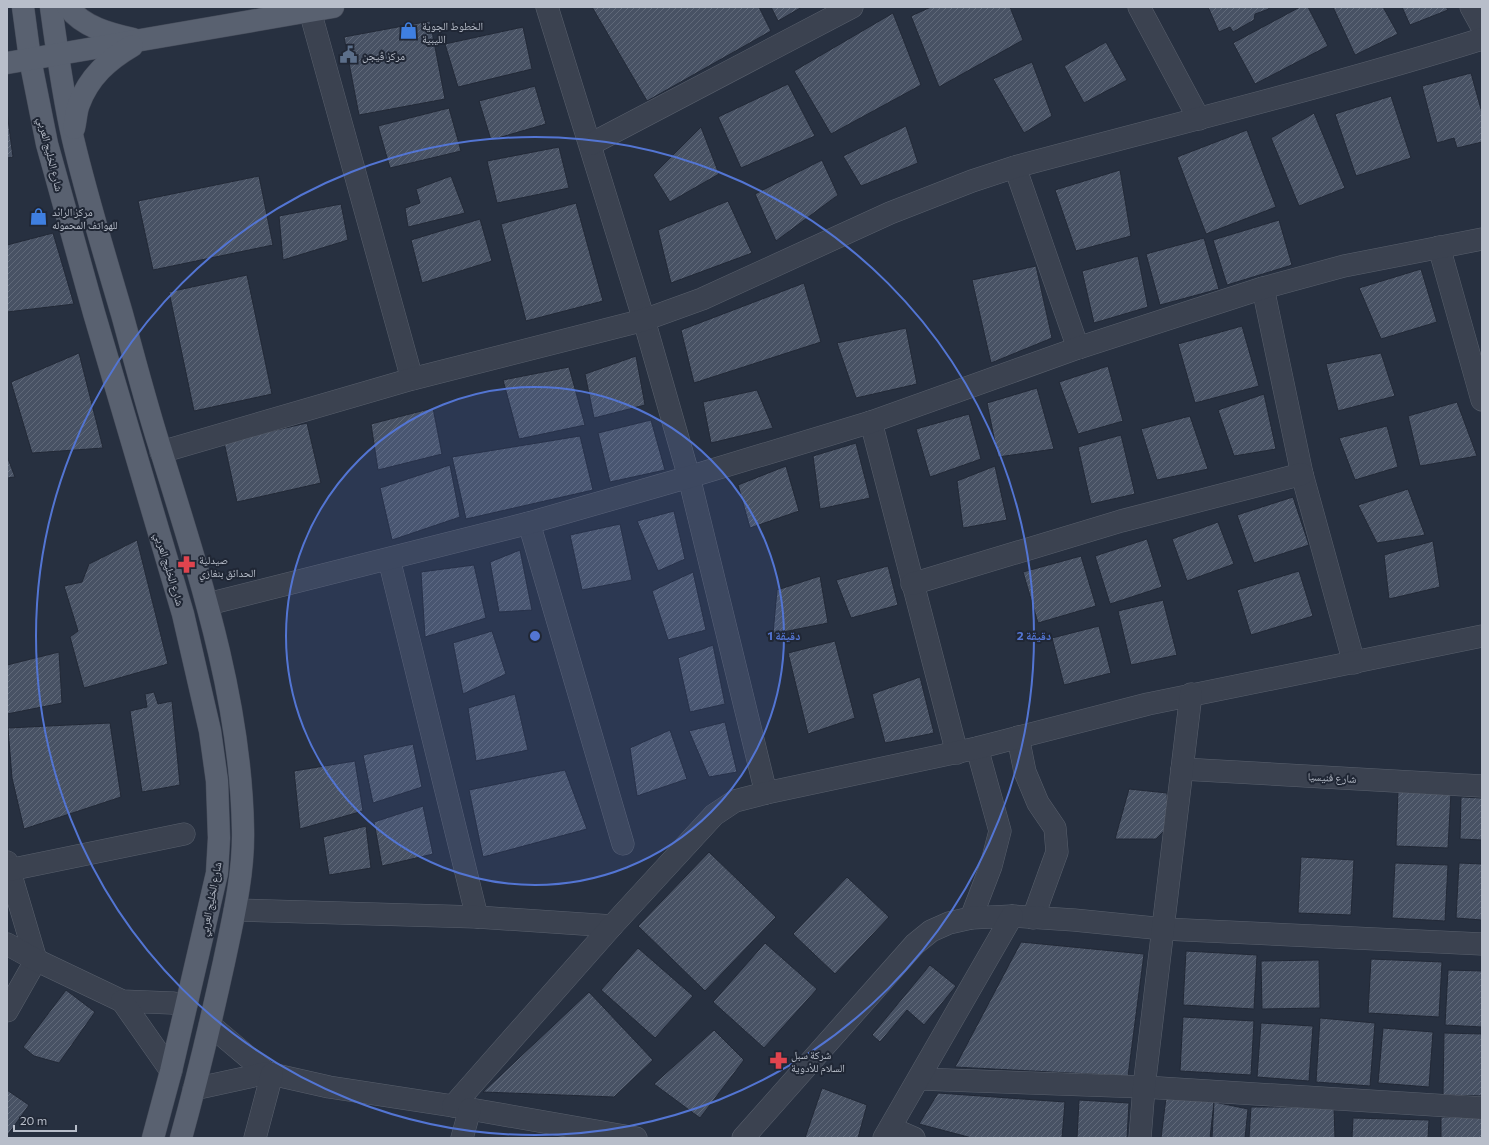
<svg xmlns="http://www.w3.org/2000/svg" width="1489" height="1145" viewBox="0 0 1489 1145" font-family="Commissioner,'Noto Naskh Arabic',sans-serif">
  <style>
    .building { fill: url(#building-hatch); stroke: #222937 }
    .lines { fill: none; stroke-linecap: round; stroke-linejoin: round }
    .minor-casing { stroke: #59606d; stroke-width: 23 }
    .major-casing { stroke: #454b59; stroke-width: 23 }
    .minor { stroke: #3b4250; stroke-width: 22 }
    .major { stroke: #596170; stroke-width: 22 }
    .ring { fill: none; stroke: #5375d3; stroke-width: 2 }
    .labels { text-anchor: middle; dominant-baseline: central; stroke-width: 4; stroke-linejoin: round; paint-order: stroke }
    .poi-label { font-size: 11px; fill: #b8beca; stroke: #202735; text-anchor: start }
    .street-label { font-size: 11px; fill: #b8beca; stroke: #202735 }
    .centre { fill: #5375d3; stroke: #202735; stroke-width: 2 }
    .ring-label { font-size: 12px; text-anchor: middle; font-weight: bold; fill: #5375d3; stroke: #202735; stroke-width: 4; stroke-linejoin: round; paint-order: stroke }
  </style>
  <defs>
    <pattern id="building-hatch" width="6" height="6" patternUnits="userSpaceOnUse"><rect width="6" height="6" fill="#485264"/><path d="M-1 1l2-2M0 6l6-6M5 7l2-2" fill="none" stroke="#606979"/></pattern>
  </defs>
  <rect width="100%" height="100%" fill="#273040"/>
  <g class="building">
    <path d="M592,7h167l12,24 -124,70z"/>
    <path d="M771,7h31l-24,14z"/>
    <path d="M931,7h79l13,33 -84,47 -28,-71z"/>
    <path d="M1208,7h60l1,2 -14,5 -1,6 -21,12 -3,-5 -11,5z"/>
    <path d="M1300,7h8l20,39 -73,38 -22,-41z"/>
    <path d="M1333,7h50l15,27 -43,21z"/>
    <path d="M1402,7h44l2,3 -38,15z"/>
    <path d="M893,13l28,72 -90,49 -37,-63z"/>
    <path d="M430,21l15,78 -86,16 -15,-78z"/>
    <path d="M523,27l9,42 -74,18 -13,-43z"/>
    <path d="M1106,42l21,38 -43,23 -20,-37z"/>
    <path d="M1032,62l20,54 -28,17 -31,-54z"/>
    <path d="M1471,73l11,40v29l-25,6 -3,-10 -17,5 -15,-57z"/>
    <path d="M788,84l27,52 -74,32 -23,-51z"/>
    <path d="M535,86l11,38 -55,16 -12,-39z"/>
    <path d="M1391,96l20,62 -55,18 -21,-62z"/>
    <path d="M449,108l12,43 -71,17 -12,-42z"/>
    <path d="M7,112l6,45 -6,1z"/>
    <path d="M1314,113l31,75 -46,18 -28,-68z"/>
    <path d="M906,126l12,37 -57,23 -18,-30z"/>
    <path d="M701,127l18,47 -49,28 -17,-27z"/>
    <path d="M1247,130l29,77 -70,27 -29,-77z"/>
    <path d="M559,147l10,41 -72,15 -10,-42z"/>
    <path d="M822,160l16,35 -62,46 -21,-47z"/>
    <path d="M1120,170l11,66 -55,15 -21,-61z"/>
    <path d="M259,176l14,69 -120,25 -15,-69z"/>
    <path d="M451,176l14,37 -57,14 -3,-19 15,-5 -4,-14z"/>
    <path d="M728,201l24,52 -81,30 -13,-53z"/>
    <path d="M576,203l27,98 -77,20 -25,-97z"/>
    <path d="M341,204l7,36 -65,20 -4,-44z"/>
    <path d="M480,219l12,42 -70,22 -11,-43z"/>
    <path d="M1279,220l13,45 -65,20 -14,-45z"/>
    <path d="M53,233l21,71 -67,8v-67z"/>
    <path d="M1204,238l15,51 -59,16 -14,-51z"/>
    <path d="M1138,256l10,51 -54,16 -12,-52z"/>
    <path d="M1036,266l16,72 -61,25 -19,-83z"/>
    <path d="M1421,269l16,53 -56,17 -22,-51z"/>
    <path d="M247,275l25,119 -78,17 -25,-119z"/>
    <path d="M804,283l17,59 -127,41 -13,-53z"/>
    <path d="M1242,326l17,60 -64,17 -17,-59z"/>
    <path d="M906,328l11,56 -61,14 -19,-55z"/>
    <path d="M79,353l24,95 -71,5 -21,-71z"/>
    <path d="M1381,353l14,43 -57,15 -12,-47z"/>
    <path d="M636,356l9,49 -51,13 -9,-44z"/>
    <path d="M1108,366l15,55 -45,13 -19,-52z"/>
    <path d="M569,367l16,58 -66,14 -16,-59z"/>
    <path d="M1037,388l17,61 -56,8 -11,-54z"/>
    <path d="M757,390l16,38 -62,15 -8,-41z"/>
    <path d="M1264,394l12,55 -42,7 -16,-46z"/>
    <path d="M1457,402l20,54 -57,10 -12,-50z"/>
    <path d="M433,408l9,46 -64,16 -7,-46z"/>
    <path d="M969,414l12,45 -51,18 -14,-48z"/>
    <path d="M1190,416l18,53 -51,11 -16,-51z"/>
    <path d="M651,420l14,50 -55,12 -12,-49z"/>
    <path d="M307,423l14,60 -84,19 -13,-60z"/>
    <path d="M1387,426l11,41 -43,13 -16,-42z"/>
    <path d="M1121,435l14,59 -44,10 -13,-57z"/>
    <path d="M580,436l13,54 -127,29 -14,-62z"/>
    <path d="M856,443l14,55 -50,11 -7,-53z"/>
    <path d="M7,456l8,21 -8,1z"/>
    <path d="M450,465l10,52 -68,23 -12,-52z"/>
    <path d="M786,466l13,45 -49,17 -12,-43z"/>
    <path d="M995,466l12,54 -44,8 -6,-47z"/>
    <path d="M1408,489l17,46 -48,8 -19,-38z"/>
    <path d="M1293,497l16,48 -55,18 -17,-48z"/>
    <path d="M674,511l11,48 -27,12 -21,-50z"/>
    <path d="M1218,522l16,42 -47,17 -15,-42z"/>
    <path d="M620,524l12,56 -50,10 -12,-55z"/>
    <path d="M1147,539l15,48 -52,17 -15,-48z"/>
    <path d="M137,540l31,124 -84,24 -14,-51 8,-6 -14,-45 18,-4 7,-18z"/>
    <path d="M1433,541l7,46 -51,12 -5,-44z"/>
    <path d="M520,550l12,60 -33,2 -9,-50z"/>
    <path d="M1081,556l15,50 -58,17 -15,-51z"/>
    <path d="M474,565l12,53 -61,19 -4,-65z"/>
    <path d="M888,566l10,39 -47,13 -15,-38z"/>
    <path d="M1299,571l14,45 -62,19 -14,-45z"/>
    <path d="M693,572l13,58 -38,10 -16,-49z"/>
    <path d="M820,576l8,47 -55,11 4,-44z"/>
    <path d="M1163,600l14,55 -46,10 -13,-54z"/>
    <path d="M1099,626l12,47 -47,12 -12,-47z"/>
    <path d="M492,631l14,43 -43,20 -10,-51z"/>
    <path d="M835,641l20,77 -47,16 -20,-81z"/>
    <path d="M713,645l12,59 -35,8 -12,-54z"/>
    <path d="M59,652l3,51 -55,11v-49z"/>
    <path d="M920,677l14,56 -49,10 -13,-49z"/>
    <path d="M154,692l4,12 14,-3 8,84 -38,7 -12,-81 17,-4 -2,-13z"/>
    <path d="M515,694l13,56 -52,11 -8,-53z"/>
    <path d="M725,722l12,50 -28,5 -20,-46z"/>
    <path d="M110,723l11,74 -97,32 -12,-51 -4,-50z"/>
    <path d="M670,730l17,49 -50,17 -7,-48z"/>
    <path d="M413,744l9,43 -49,16 -10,-48z"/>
    <path d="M355,761l8,50 -63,18 -6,-58z"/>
    <path d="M565,770l22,59 -104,28 -14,-67z"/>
    <path d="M1129,789l38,4 2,33 -13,13h-41z"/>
    <path d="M1398,790l53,2 -3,56 -52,-2z"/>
    <path d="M1461,797l21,1v42l-22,-1z"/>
    <path d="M423,806l10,48 -51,12 -8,-44z"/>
    <path d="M366,826l5,42 -42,7 -6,-38z"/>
    <path d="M709,852l67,65 -71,74 -67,-65z"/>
    <path d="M1301,857l53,3 -3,55 -53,-2z"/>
    <path d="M1395,863l53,2 -3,56 -53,-3z"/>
    <path d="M1459,863l23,1v56l-26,-2z"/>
    <path d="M847,877l42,40 -54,57 -42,-40z"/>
    <path d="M1021,942l123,12 -16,122 -173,-9z"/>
    <path d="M765,943l52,46 -53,59 -51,-46z"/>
    <path d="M638,948l55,48 -38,42 -54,-48z"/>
    <path d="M1186,951l71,4 -3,54 -71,-4z"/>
    <path d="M1371,959l71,3 -3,55 -71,-4z"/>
    <path d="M1319,960l1,48 -58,1 -1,-48z"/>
    <path d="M930,965l26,21 -32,39 -17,-15 -27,32 -8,-7z"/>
    <path d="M1448,970l34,1v56l-37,-2z"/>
    <path d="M66,990l29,22 -36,51 -25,-7 -11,-9z"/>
    <path d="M589,992l64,68 -39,37 -131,-5z"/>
    <path d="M1183,1017l71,4 -3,54 -71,-4z"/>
    <path d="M1320,1018l55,5 -5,63 -54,-4z"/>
    <path d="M1261,1023l52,3 -4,55 -52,-4z"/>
    <path d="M1383,1028l50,4 -4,55 -51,-4z"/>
    <path d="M714,1030l30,30 -44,58 -46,-34z"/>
    <path d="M1444,1033l38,1v62l-39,-1z"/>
    <path d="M822,1088l45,17 -9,33h-53z"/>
    <path d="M7,1090l22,15 -22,31z"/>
    <path d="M938,1093l127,9 -3,36h-90l-53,-14z"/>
    <path d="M1166,1098l48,4 -4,36h-49z"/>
    <path d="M1079,1100l50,3 -2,35h-50z"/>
    <path d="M1214,1102l34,7 -3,29h-33z"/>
    <path d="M1251,1107h83l1,31h-86z"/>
    <rect x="1441" y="1117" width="41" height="21"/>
    <path d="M1353,1118l76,2 -1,18h-76z"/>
  </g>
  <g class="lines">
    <defs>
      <g id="minor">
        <path d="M547,7l97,313 45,157 77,316"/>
        <path d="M1139,7l60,112"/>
        <path d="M1471,7l11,20"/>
        <path d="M310,11l102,368"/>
        <path d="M591,144l261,-137"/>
        <path d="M1015,167l63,181"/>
        <path d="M1439,247l43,153"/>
        <path d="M1263,288l39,186 52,189"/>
        <path d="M871,422l86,331"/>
        <path d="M161,452l251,-73 232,-59 58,-21 188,-86 82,-32 43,-14c156,-42 313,-80 467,-128"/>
        <path d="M529,523l94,321"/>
        <path d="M389,559l88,358"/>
        <path d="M912,584l209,-63 181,-47"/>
        <path d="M208,604l321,-81 160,-46 182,-55 207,-74 185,-60 81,-22 138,-27"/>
        <path d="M1018,737l7,35 13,31 17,25 2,24 -24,66"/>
        <path d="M1182,769l300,17"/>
        <path d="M7,862l29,98 -29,51"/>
        <path d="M9,870l175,-36"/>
        <path d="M235,910l242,7 135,9"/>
        <path d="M971,918l20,-52 9,-35 -23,-83"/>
        <path d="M7,944l29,16 86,41 50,2 14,2"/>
        <path d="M122,1001l49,70"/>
        <path d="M210,1025l57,48"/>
        <path d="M919,1079l225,8 338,21"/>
        <path d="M194,1089l73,-16 62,14 124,19 183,32"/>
        <path d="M453,1106l159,-180 102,-111 21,-14 31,-8 211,-45 171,-44 334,-68"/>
        <path d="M891,1128l23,10"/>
        <path d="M255,1138l17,-64"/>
        <path d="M462,1138l8,-29"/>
        <path d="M743,1138l172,-194 16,-13 18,-8 22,-5 41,-2 62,4 90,9 318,15"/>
        <path d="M884,1138l128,-222"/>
        <path d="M1140,1138l4,-51 47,-393"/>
      </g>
      <g id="major">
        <path d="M23,7l7,52 17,85 47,169 89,301 27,117 7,50 2,57 -2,35 -46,198 -18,67"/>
        <path d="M51,7c6,44 12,89 22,132 14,59 32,117 49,175 13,47 25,94 40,140 38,123 79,246 81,376 1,44 -10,89 -19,132 -13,59 -27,118 -43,176"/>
        <path d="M68,7c15,20 42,27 65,32"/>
        <path d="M7,63l326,-56"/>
        <path d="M74,128c2,-8 2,-17 5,-24 10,-27 29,-44 53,-58"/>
      </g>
    </defs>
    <use href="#minor" class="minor-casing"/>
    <use href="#major" class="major-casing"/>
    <use href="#minor" class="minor"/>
    <use href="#major" class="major"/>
  </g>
  <circle cx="535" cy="636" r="249" fill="#5375d3" fill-opacity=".12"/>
  <g class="ring">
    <circle cx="535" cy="636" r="249"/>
    <circle cx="535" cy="636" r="499"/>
  </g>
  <defs>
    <symbol id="shop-bare" viewBox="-9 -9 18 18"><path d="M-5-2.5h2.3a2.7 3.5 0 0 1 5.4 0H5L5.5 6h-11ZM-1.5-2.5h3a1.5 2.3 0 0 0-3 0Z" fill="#3f7fe0" stroke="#202735" stroke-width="2.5" paint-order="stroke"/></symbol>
    <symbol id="civic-bare" viewBox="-9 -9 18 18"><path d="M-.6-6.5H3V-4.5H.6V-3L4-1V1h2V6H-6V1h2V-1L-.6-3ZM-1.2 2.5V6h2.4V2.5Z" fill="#5c6f8a" stroke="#202735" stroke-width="2.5" paint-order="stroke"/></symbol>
    <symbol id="pharmacy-bare" viewBox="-9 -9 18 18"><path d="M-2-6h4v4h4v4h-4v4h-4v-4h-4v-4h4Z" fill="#e0444e" stroke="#202735" stroke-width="2.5" paint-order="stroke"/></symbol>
  </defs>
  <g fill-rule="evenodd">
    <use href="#shop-bare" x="396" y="18" width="25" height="25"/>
    <use href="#civic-bare" x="336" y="42" width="25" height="25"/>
    <use href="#shop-bare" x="26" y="204" width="25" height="25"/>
    <use href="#pharmacy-bare" x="174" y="552" width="25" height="25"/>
    <use href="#pharmacy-bare" x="766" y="1048" width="25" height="25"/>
  </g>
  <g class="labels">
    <g class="poi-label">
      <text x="422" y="25">الخطوط الجوية<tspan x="422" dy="13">الليبية</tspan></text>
      <text x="362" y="55">مركز ڤيجن</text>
      <text x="52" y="211">مركز الرائد<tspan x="52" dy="13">للهواتف المحموله</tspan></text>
      <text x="199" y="559">صيدلية<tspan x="199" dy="13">الحدائق بنغازي</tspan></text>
      <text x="791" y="1054">شركة سبل<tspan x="791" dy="13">السلام للأدوية</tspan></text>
    </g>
    <g class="street-label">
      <text transform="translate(51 154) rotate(76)">شارع الخليج العربي</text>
      <text transform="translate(170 569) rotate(73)">شارع الخليج العربي</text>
      <text transform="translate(1332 777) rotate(3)">شارع فنيسيا</text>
      <text transform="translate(210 899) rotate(-79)">شارع الخليج العربي</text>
    </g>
  </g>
  <circle cx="535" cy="636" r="6" class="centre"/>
  <g class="ring-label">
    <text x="784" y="640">1 دقيقة</text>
    <text x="1034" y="640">2 دقيقة</text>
  </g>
  <rect width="1489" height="1145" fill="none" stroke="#b8beca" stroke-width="16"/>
  <path d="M14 1125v6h62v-6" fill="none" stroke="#b8beca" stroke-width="2"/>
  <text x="20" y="1125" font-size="12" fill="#b8beca" stroke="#202735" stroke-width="3" paint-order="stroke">20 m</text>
</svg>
